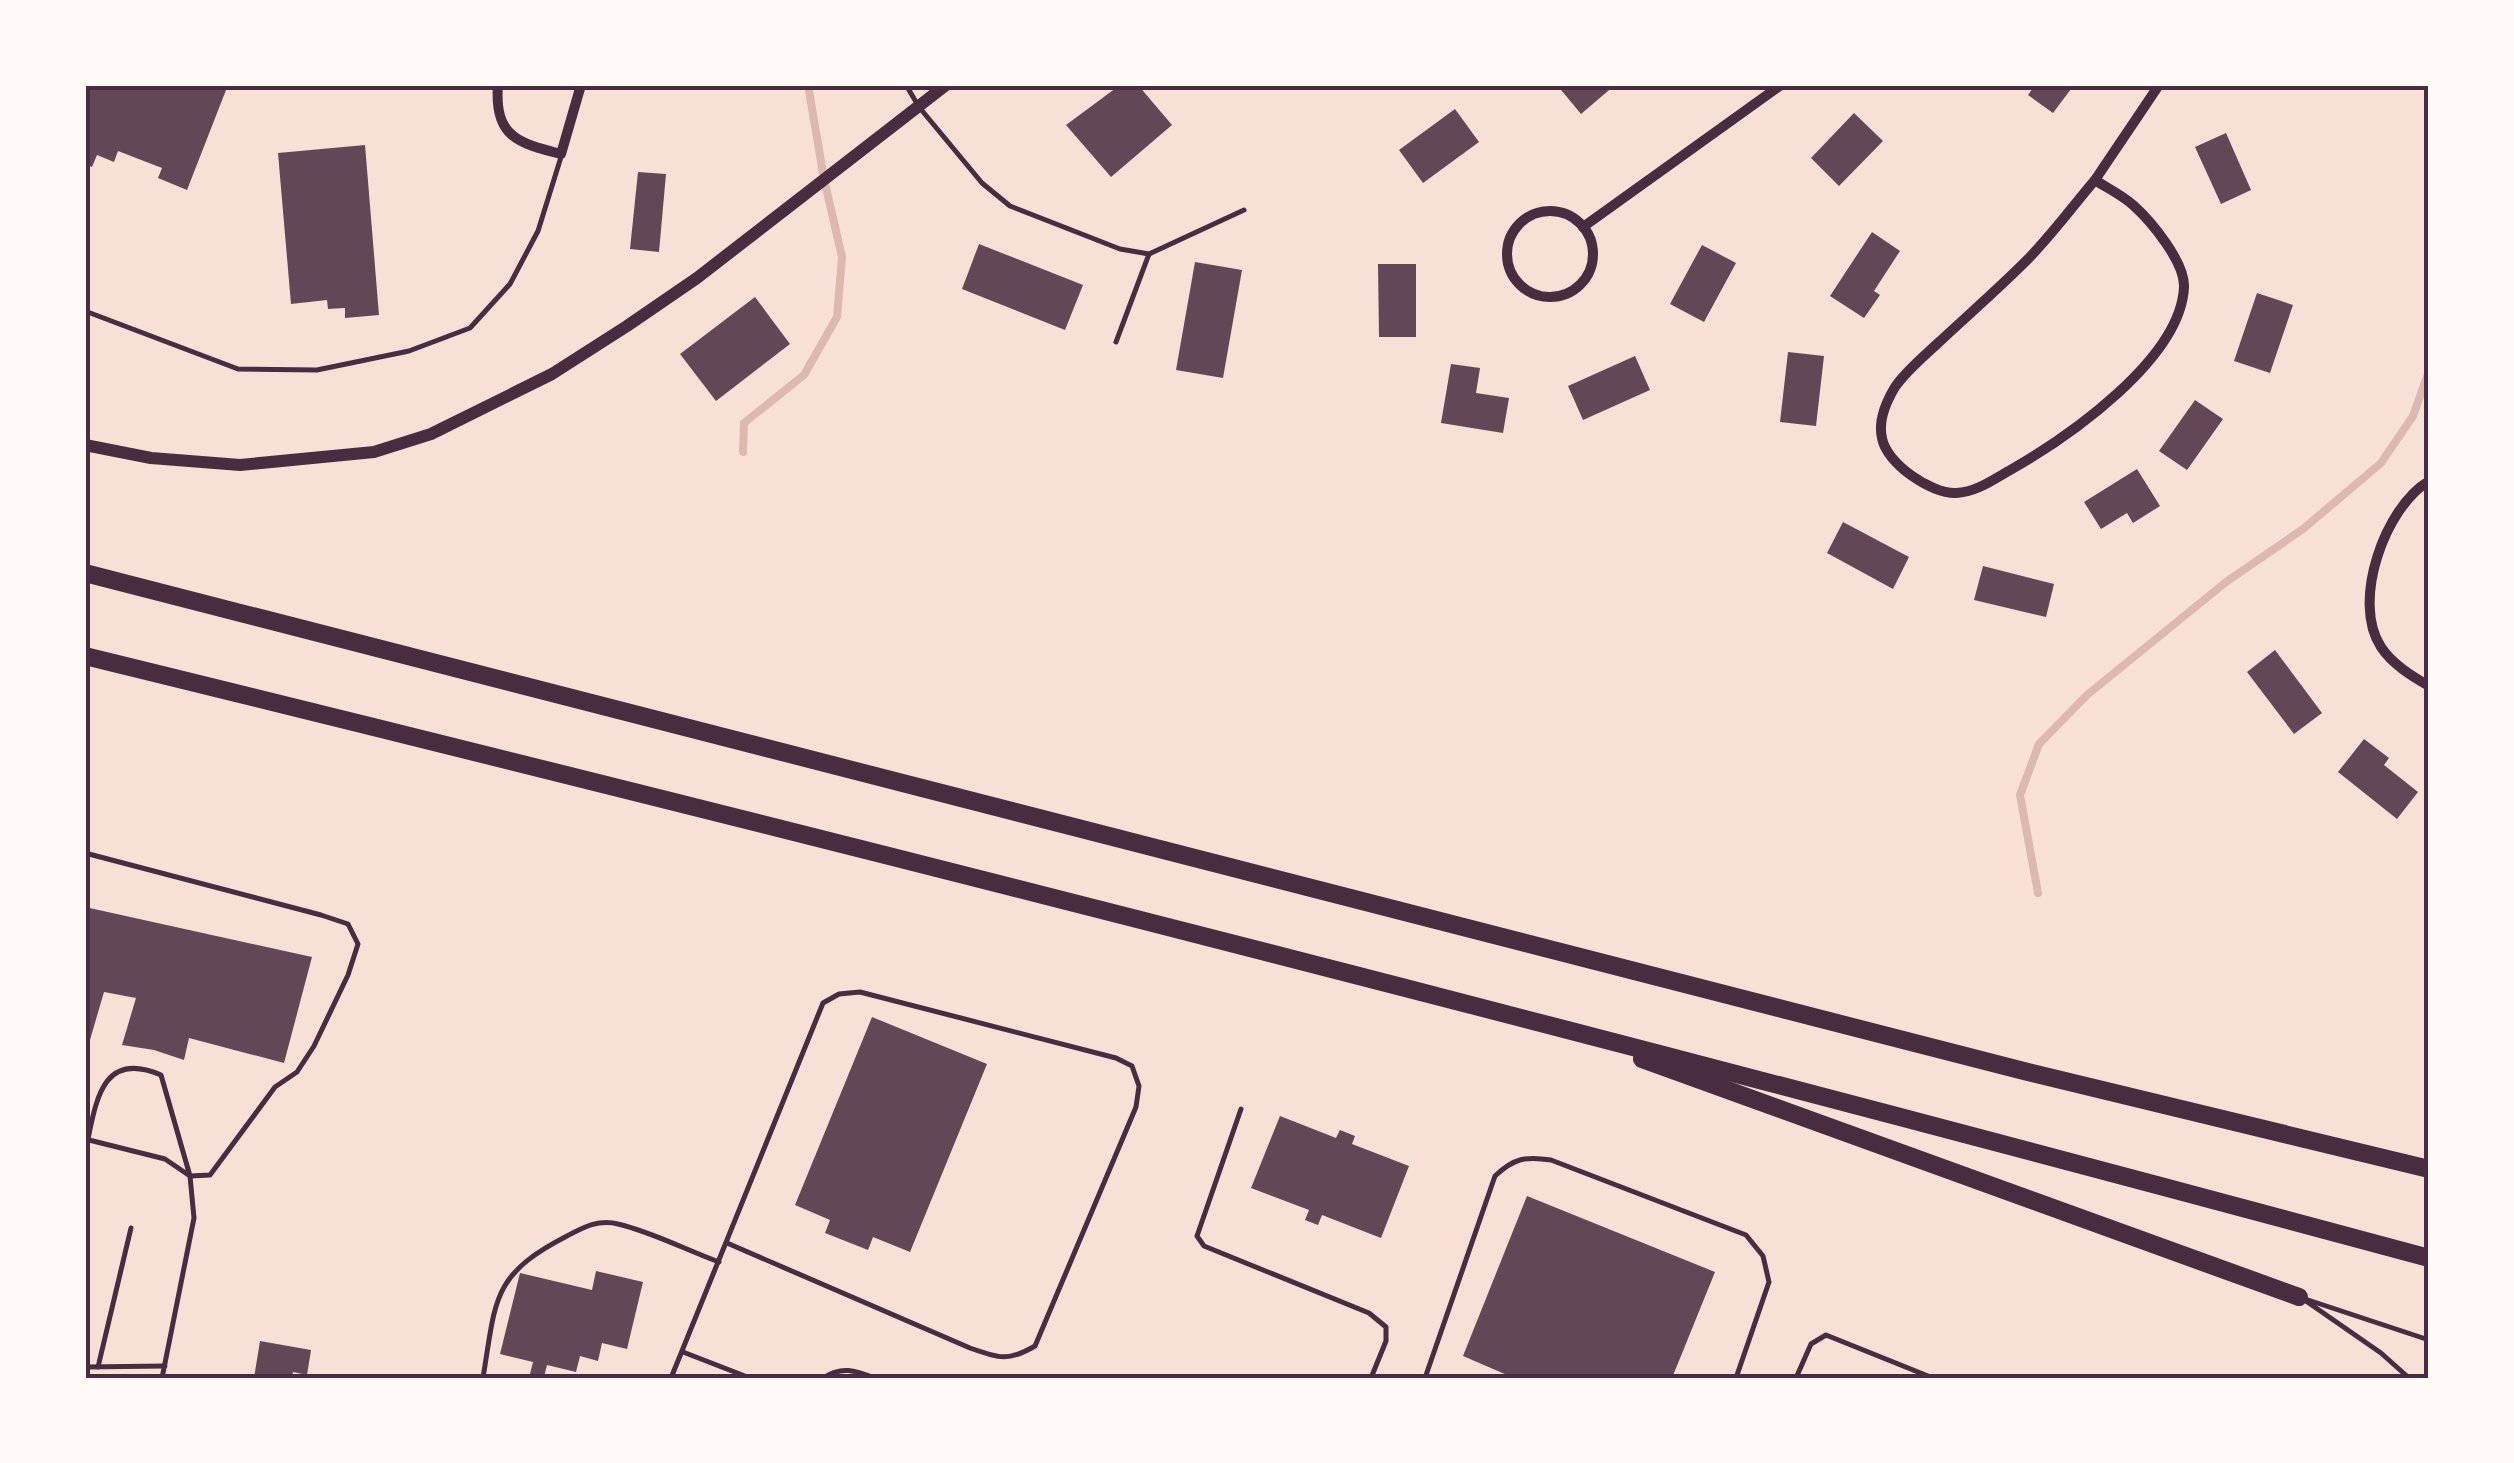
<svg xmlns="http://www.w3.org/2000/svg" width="2514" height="1463" viewBox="0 0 2514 1463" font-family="Bitter,serif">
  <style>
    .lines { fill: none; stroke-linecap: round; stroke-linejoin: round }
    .stream { stroke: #dcb8b0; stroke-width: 8 }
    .building { fill: #644757 }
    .service { stroke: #4a2c40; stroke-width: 5 }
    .minor { stroke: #4a2c40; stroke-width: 10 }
    .tertiary { stroke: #4a2c40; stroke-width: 12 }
    .motorway { stroke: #4a2c40; stroke-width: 18 }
    .neatline { fill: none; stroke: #4a2c40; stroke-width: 4 }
  </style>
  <rect width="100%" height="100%" fill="#f7e1d7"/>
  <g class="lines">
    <g class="stream">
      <path d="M743,452l1,-29 60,-48 33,-58 5,-60 -18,-78 -16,-94"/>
      <path d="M2038,893l-18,-98 19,-51 48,-49 139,-113 77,-53 78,-66 32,-47 16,-45"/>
    </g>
  </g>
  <g class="building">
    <path d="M85,85h143l-41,105 -29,-12 4,-10 -44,-17 -4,11 -17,-7 -5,12 -7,-3z"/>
    <path d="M1120,85h18l34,40 -61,52 -45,-52z"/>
    <path d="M1557,85h58l-34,29z"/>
    <path d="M2035,85h39l-21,28 -25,-18z"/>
    <path d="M1455,109l24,33 -56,41 -24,-33z"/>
    <path d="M1854,113l29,28 -44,45 -28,-28z"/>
    <path d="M2226,133l25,57 -30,14 -26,-57z"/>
    <path d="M365,145l14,170 -34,3v-10l-17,1 -1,-9 -36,4 -13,-151z"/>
    <path d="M638,172l28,2 -7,78 -29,-3z"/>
    <path d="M1872,232l28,19 -26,40 6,4 -16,23 -34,-22z"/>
    <path d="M979,244l104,41 -18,45 -103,-41z"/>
    <path d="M1702,245l34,18 -32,59 -34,-18z"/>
    <path d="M1195,262l47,8 -19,108 -47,-8z"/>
    <path d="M1378,264h38v73h-37z"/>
    <path d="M2257,293l36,12 -23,68 -36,-12z"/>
    <path d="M755,297l35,47 -74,57 -36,-47z"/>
    <path d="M1788,352l36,4 -8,70 -36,-4z"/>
    <path d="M1635,356l15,34 -67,30 -15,-34z"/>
    <path d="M1451,364l29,4 -4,25 33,5 -6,35 -62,-10z"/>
    <path d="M2195,400l28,19 -36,51 -28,-19z"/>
    <path d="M2137,469l23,37 -27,17 -6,-10 -26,16 -17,-27z"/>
    <path d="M1843,522l66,35 -16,32 -66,-36z"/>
    <path d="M1983,566l71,18 -8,33 -72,-17z"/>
    <path d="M2275,650l47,63 -28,21 -47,-62z"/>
    <path d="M2364,739l25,19 -5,7 34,27 -21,27 -59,-47z"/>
    <path d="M85,907l227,50 -28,106 -95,-25 -5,22 -30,-10 -32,-5 14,-47 -32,-6 -19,65z"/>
    <path d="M872,1017l115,47 -77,188 -37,-15 -5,13 -43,-17 5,-13 -35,-15z"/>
    <path d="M1280,1116l56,22 4,-8 15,6 -3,8 57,22 -28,72 -59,-23 -4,10 -13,-5 4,-10 -58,-22z"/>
    <path d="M1527,1196l188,76 -43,106h-158l-51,-22z"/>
    <path d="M596,1271l47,11 -16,67 -25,-6 -4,18 -18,-5 -4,16 -29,-7 -3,12 -14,-3 3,-12 -33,-8 20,-81 72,17z"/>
    <path d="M260,1341l51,9 -4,25 -14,-3 -1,6h-38z"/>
  </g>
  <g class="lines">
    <g class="service">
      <path d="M906,85l13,22 63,76 28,23 110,43 29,5 95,-44"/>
      <path d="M85,311l153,58 79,1 92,-19 61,-23 40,-44 28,-53 23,-74"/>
      <path d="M1116,342l33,-88"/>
      <path d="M85,853l236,62 27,9 10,20 -10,31 -34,71 -17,26 -22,15 -65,88 -20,1 -25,-17 -80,-20"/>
      <path d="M1241,1109l-44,127 7,10 165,67 17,14v14l-15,37"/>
      <path d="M88,1139c9,-44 17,-88 73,-64l29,101 4,42 -32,160"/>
      <path d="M2302,1298l127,42"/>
      <path d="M2306,1301l75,52 28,25"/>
      <path d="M683,1352l67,26"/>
      <path d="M85,1367l80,-1"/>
      <path d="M98,1367l33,-139"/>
      <path d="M483,1378c13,-78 8,-103 84,-142 17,-9 32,-17 51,-12 34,8 68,26 101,38"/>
      <path d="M671,1378l152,-375 16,-9 21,-2 256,66 16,8 7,20 -3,21 -101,239c-27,16 -36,12 -65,2l-243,-105"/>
      <path d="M823,1378c18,-12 32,-8 51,0"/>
      <path d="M1425,1378l70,-202c19,-18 31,-20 56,-16l195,75 17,21 6,26 -33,96"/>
      <path d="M1796,1378l15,-34 15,-9 107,43"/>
    </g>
    <g class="minor">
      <path d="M498,85c-4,51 19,58 63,69l20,-69"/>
      <path d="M2095,180c12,8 27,15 38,25 18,16 52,57 51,82 -3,72 -116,150 -172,182 -18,10 -35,23 -56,24 -25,1 -70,-30 -74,-55 -4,-17 4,-36 13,-51 11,-16 28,-30 42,-43 30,-28 61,-55 89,-83 25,-25 46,-54 69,-81z"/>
      <path d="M2095,180l64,-95"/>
      <circle cx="1550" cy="254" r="43"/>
      <path d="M1583,227l198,-142"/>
      <path d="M2429,481c-44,26 -78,121 -48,166 11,17 31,29 48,39"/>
    </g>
    <path class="tertiary" d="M85,445l66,13 89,7 134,-13 57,-18 121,-60 75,-48 70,-48 249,-193"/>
    <g class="motorway">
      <path d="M85,573l1935,497 409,99"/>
      <path d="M85,656c784,192 1565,392 2344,602"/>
      <path d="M1642,1059l657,238"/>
    </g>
  </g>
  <rect width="2514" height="1463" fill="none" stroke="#fffaf5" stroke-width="175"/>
  <rect x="88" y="88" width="2338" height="1288" class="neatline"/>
</svg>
